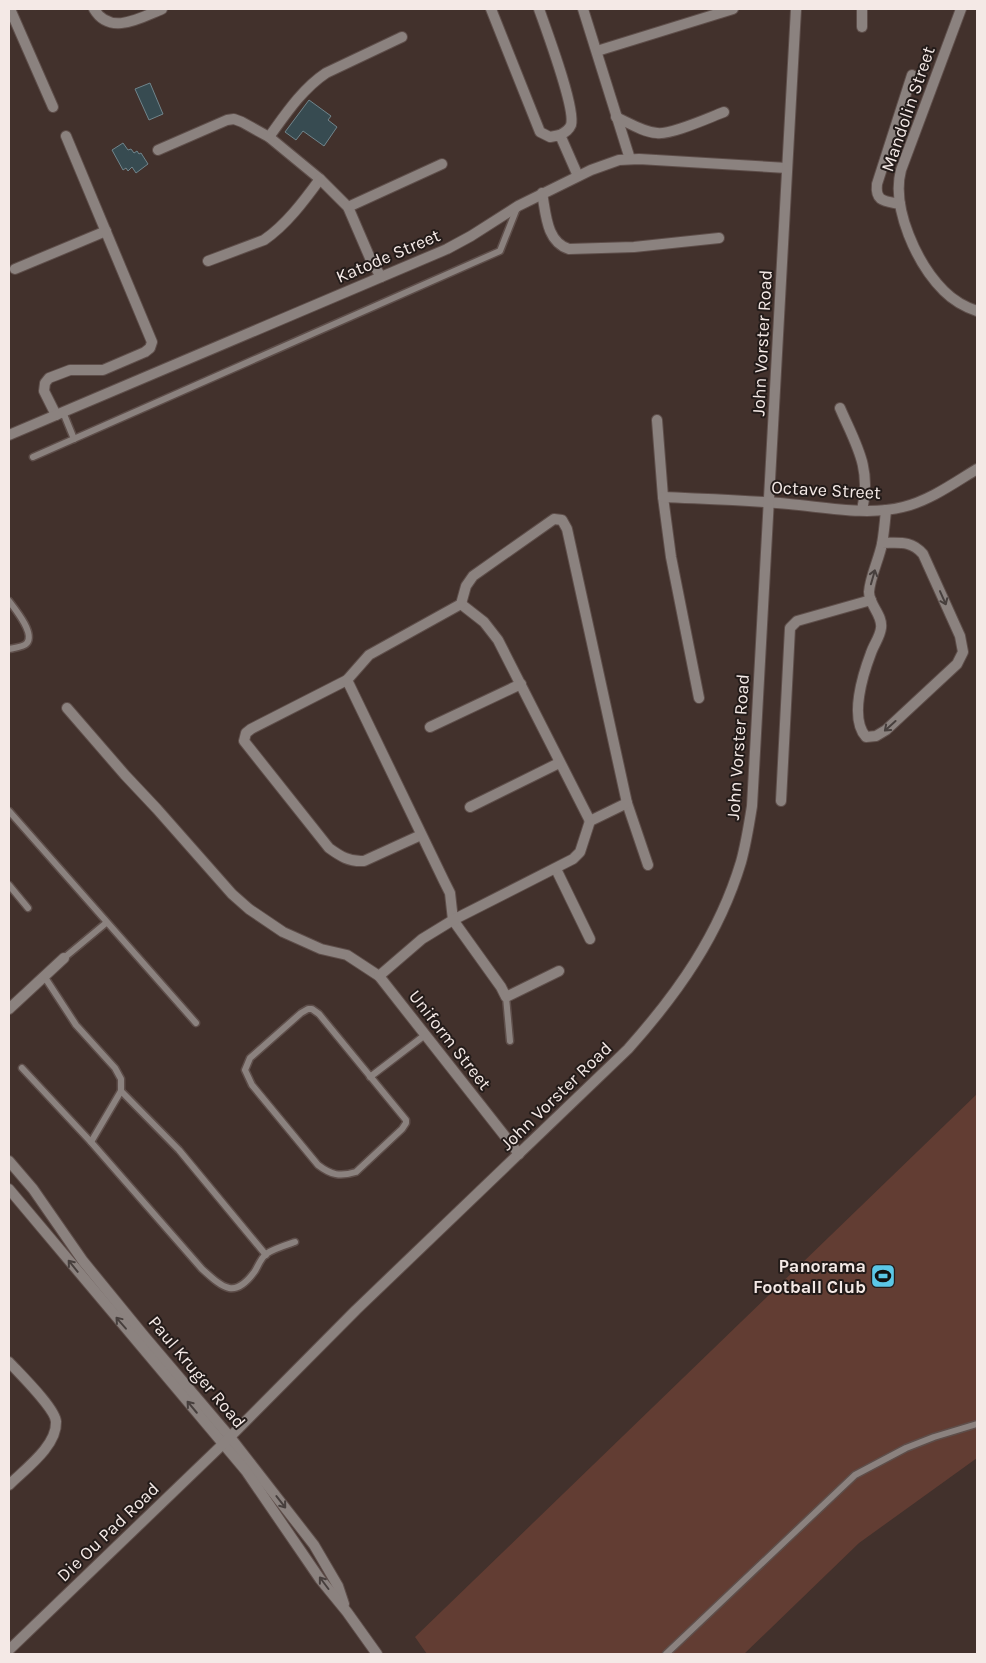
<svg xmlns="http://www.w3.org/2000/svg" width="986" height="1663" viewBox="0 0 986 1663" font-family="Karla,sans-serif">
  <style>
    .green { fill: #623d33 }
    .building { fill: #374b51; stroke: #70858c }
    .lines { fill: none; stroke-linecap: round; stroke-linejoin: round }
    .service-casing { stroke: #5e4e4a; stroke-width: 9 }
    .minor-casing { stroke: #5e4e4a; stroke-width: 12 }
    .tertiary-casing { stroke: #5e4e4a; stroke-width: 12 }
    .service { stroke: #8b827f; stroke-width: 6 }
    .minor { stroke: #8b827f; stroke-width: 10 }
    .tertiary { stroke: #8b827f; stroke-width: 10 }
    .oneway { stroke: #473f3d }
    .labels { text-anchor: middle; dominant-baseline: central; stroke-width: 4; stroke-linejoin: round; paint-order: stroke }
    .street-label { font-size: 18px; fill: #f4e9e6; stroke: #231b19 }
    .poi-label { font-size: 18px; font-weight: bold; fill: #f4e9e6; stroke: #231b19; text-anchor: end }
  </style>
  <rect width="100%" height="100%" fill="#42312c"/>
  <path class="green" d="M977,1094v364l-118,85 -115,111h-317l-12,-17z"/>
  <g class="building">
    <path d="M150,83l13,31 -14,6 -14,-31z"/>
    <path d="M309,100l22,16 -3,4 9,7 -13,19 -21,-15 -7,9 -11,-8z"/>
    <path d="M123,143l5,7 3,-1 3,4 3,-2 2,3 2,-1 7,11 -12,9 -4,-6 -4,4 -2,-3 -3,2 -11,-20z"/>
  </g>
  <g class="lines">
    <defs>
      <g id="service">
        <path d="M63,412l11,27"/>
        <path d="M33,457l467,-206 17,-43"/>
        <path d="M9,601c6,8 26,32 18,42 -3,4 -13,5 -18,6"/>
        <path d="M9,811l187,212"/>
        <path d="M9,885l19,23"/>
        <path d="M64,958l42,-35"/>
        <path d="M44,976l32,49 39,43 6,11v12l-30,51"/>
        <path d="M506,997l4,44"/>
        <path d="M308,1009h4l7,5 87,106v3l-4,6 -46,43c-16,5 -25,3 -38,-7l-66,-80 -7,-15 5,-12 51,-45z"/>
        <path d="M22,1068l69,74 111,127c22,20 33,30 53,2 3,-5 6,-13 11,-17 7,-5 20,-9 29,-12"/>
        <path d="M370,1077l55,-42"/>
        <path d="M121,1091l58,59 87,105"/>
        <path d="M666,1654l189,-179 51,-27 28,-11 43,-13"/>
      </g>
      <g id="minor">
        <path d="M10,9l43,98"/>
        <path d="M94,9c16,27 46,9 68,0"/>
        <path d="M491,9l49,123 10,5 10,-2 18,41"/>
        <path d="M539,9c7,20 37,100 32,116 -2,5 -6,7 -11,10"/>
        <path d="M583,9l47,150"/>
        <path d="M961,9l-60,161c-10,38 16,94 43,121 10,10 21,16 33,20"/>
        <path d="M862,27v-18"/>
        <path d="M597,51l136,-42"/>
        <path d="M616,117c13,6 27,15 41,16 14,2 51,-15 67,-21"/>
        <path d="M269,137c16,-22 33,-48 57,-64l76,-36"/>
        <path d="M158,150l69,-30 7,-1 8,3 27,15 51,42 28,28 22,51 11,19"/>
        <path d="M542,193c4,20 4,49 27,56l65,-2 85,-9"/>
        <path d="M900,204c-15,-3 -25,-2 -23,-20l35,-109"/>
        <path d="M348,207l94,-43"/>
        <path d="M208,261l56,-21c22,-15 40,-39 56,-61"/>
        <path d="M15,269l91,-38"/>
        <path d="M840,408c16,37 32,60 22,102"/>
        <path d="M56,415l-12,-24 1,-8 4,-5 21,-8h33l42,-18 5,-4 2,-6 -86,-206"/>
        <path d="M657,420l6,77 8,60 28,141"/>
        <path d="M9,435l438,-186 24,-13 47,-30 73,-36 28,-10 20,-1 148,9"/>
        <path d="M663,497c42,2 84,3 126,7 35,3 79,12 114,3 26,-6 51,-24 74,-38"/>
        <path d="M882,543c17,0 29,-3 41,11l37,82 3,16 -6,12 -71,66 -10,6 -10,1c-17,-19 -3,-63 5,-84 3,-9 9,-16 10,-25 2,-13 -12,-23 -12,-36 1,-15 10,-33 13,-48 2,-11 3,-23 4,-34"/>
        <path d="M461,604l23,18 14,18 92,181"/>
        <path d="M347,680l-96,49 -5,4 -2,8 85,107c11,8 20,14 35,13l57,-26"/>
        <path d="M67,708l58,67 32,34 75,85 17,15 34,23 38,17 26,6 32,21 140,178"/>
        <path d="M430,727l91,-43"/>
        <path d="M781,801l9,-173 7,-7 74,-21"/>
        <path d="M470,807l89,-44"/>
        <path d="M556,869l34,70"/>
        <path d="M559,971l-53,26 -5,-10 -48,-67 -3,-27 -6,-12 -97,-201 22,-25 92,-51 5,-18 7,-10 81,-57 8,1 5,9 60,274 21,62"/>
        <path d="M379,976l43,-37 31,-19 120,-61 7,-7 10,-31 37,-18"/>
        <path d="M9,1009l55,-51"/>
        <path d="M9,1362c10,11 47,47 47,60 1,24 -31,47 -47,63"/>
      </g>
      <g id="tertiary">
        <path d="M9,1161l24,28 50,72 62,76 85,100 84,108 24,41 6,18"/>
        <path d="M9,1189l237,282 74,108 27,33 30,42"/>
        <path d="M9,1650l214,-206 133,-134 272,-261c50,-56 91,-114 113,-187 5,-18 8,-37 11,-56l44,-797"/>
      </g>
    </defs>
    <use href="#service" class="service-casing"/>
    <use href="#minor" class="minor-casing"/>
    <use href="#tertiary" class="tertiary-casing"/>
    <use href="#service" class="service"/>
    <use href="#minor" class="minor"/>
    <use href="#tertiary" class="tertiary"/>
  </g>
  <defs><path id="oneway-shaft" d="M-6 0H5M1.5-3L5.5 0L1.5 3" fill="none" stroke-width="1.6" stroke-linecap="round" stroke-linejoin="round" transform="scale(1.25)"/></defs>
  <g class="oneway">
    <use href="#oneway-shaft" transform="translate(873 577) rotate(-74)"/>
    <use href="#oneway-shaft" transform="translate(943 598) rotate(66)"/>
    <use href="#oneway-shaft" transform="translate(890 726) rotate(138)"/>
    <use href="#oneway-shaft" transform="translate(73 1266) rotate(-129)"/>
    <use href="#oneway-shaft" transform="translate(121 1323) rotate(-131)"/>
    <use href="#oneway-shaft" transform="translate(192 1407) rotate(-130)"/>
    <use href="#oneway-shaft" transform="translate(281 1502) rotate(52)"/>
    <use href="#oneway-shaft" transform="translate(324 1583) rotate(-127)"/>
  </g>
  <defs>
    <symbol id="stadium-square" viewBox="-11 -11 22 22"><rect x="-9" y="-9" width="18" height="18" rx="4" fill="#5bc7e7" stroke="#231b19"/><path d="M0-5a6.5 5 0 1 0 0 10a6.5 5 0 1 0 0-10ZM-3.5-1.8h7v3.6h-7Z" fill="#111"/></symbol>
  </defs>
  <g fill-rule="evenodd">
    <use href="#stadium-square" x="869" y="1262" width="28" height="28"/>
  </g>
  <g class="labels">
    <g class="street-label">
      <text transform="translate(908 109) rotate(-71)">Mandolin Street</text>
      <text transform="translate(388 256) rotate(-23)">Katode Street</text>
      <text transform="translate(762 343) rotate(-87)">John Vorster Road</text>
      <text transform="translate(826 490) rotate(3)">Octave Street</text>
      <text transform="translate(738 747) rotate(-86)">John Vorster Road</text>
      <text transform="translate(450 1040) rotate(52)">Uniform Street</text>
      <text transform="translate(556 1096) rotate(-44)">John Vorster Road</text>
      <text transform="translate(197 1372) rotate(50)">Paul Kruger Road</text>
      <text transform="translate(108 1532) rotate(-44)">Die Ou Pad Road</text>
    </g>
    <g class="poi-label">
      <text x="866" y="1266">Panorama<tspan x="866" dy="21">Football Club</tspan></text>
    </g>
  </g>
  <rect width="986" height="1663" fill="none" stroke="#f4e9e6" stroke-width="20"/>
</svg>
